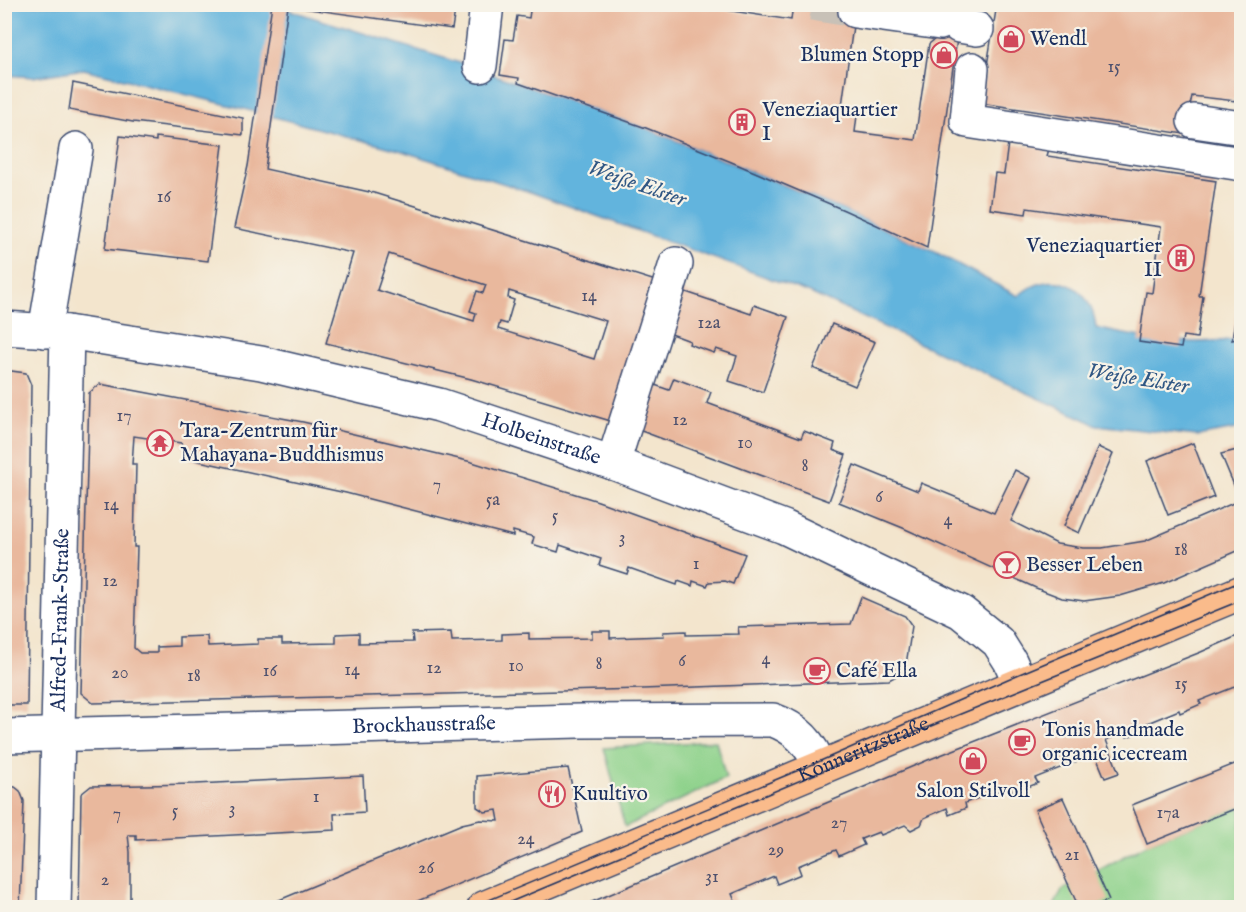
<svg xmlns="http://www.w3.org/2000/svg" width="1246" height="912" viewBox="0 0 1246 912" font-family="'IM FELL English',serif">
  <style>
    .green { fill: #8ed28b; stroke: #548074; stroke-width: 1.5 }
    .water { fill: #62b4dd; stroke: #3e729e; stroke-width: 1.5 }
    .building { fill: #e9b89d; fill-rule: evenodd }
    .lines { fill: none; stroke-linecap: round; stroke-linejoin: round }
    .minor-tunnel { stroke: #c8c1b7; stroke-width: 33; stroke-dasharray: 33 16; stroke-linecap: butt }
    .minor-casing { stroke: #3b4a6f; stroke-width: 36 }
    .major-casing { stroke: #3b4a6f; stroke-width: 36 }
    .minor { stroke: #fff; stroke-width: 33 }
    .major { stroke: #fabb8b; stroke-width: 33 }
    .tram { stroke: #1b2f5e; stroke-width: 1.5 }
    .labels { text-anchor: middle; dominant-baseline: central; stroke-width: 4.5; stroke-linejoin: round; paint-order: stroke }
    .number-label { font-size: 18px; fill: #4e516e }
    .poi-label { font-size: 21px; fill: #1b2f5e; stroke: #f7f3e8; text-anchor: start }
    .street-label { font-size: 21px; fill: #1b2f5e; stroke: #f7f3e8 }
    .water-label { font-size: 22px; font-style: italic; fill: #305784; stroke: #f7f3e8 }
  </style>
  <rect width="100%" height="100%" fill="#f7f3e8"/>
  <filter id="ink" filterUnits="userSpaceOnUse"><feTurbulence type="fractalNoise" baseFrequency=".0167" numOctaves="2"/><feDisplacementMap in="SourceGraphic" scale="12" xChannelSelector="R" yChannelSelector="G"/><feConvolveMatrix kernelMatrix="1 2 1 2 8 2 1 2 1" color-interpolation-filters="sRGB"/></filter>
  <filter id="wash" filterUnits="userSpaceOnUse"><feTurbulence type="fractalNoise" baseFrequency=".008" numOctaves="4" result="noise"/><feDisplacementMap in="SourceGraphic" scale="24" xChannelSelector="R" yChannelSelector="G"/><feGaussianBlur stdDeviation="1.35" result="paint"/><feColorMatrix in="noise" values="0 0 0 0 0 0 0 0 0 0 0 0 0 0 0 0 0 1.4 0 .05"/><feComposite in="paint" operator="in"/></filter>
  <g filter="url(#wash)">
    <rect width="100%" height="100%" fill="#f3e5cd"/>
    <g class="green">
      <path d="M716,741l10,37 -101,49 -21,-79z"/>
      <path d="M1241,806v101l-188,1 9,-18 85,-46z"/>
    </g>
    <path class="water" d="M4,5h269l190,59 183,64 198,82 91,42 83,44c34,-29 74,-12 78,32 47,11 98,19 145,10v90l-44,8 -100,-11 -287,-132 -277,-100 -134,-43 -151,-40 -164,-41 -51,8 -28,-2z"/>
    <g id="blocks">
      <g class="building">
        <path d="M272,4h184l-4,25 -164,-23 -23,163 109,24 285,89 -45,140 -143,-43 -145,-36 27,-90 -119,-25 14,-62zM389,254l97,31 -3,8 -6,-2 -7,20 6,2 -2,8 -97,-31zM509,291l97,30 -12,38 -96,-30 2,-7 7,2 7,-24 -6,-2z"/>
        <path d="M531,4h156l104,16 2,-16h63l-15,109 16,2 -2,17 60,8 14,-96 10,-8 -28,-32h51l-35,244 -83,-38 -115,-49 -83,-33 -128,-45 1,-5 -19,-3 5,-36 8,1 4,-24 12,2z"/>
        <path d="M997,4h245v58l-6,39 -44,-5 -8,38 -203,-31z"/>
        <path d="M4,76h5l-3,31h-2z"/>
        <path d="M73,83l170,35v17l-110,-13 -64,-12z"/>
        <path d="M120,136l36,5v-4l67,8 -15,116 -103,-12z"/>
        <path d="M1008,143l41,6 -2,7 169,25 -17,115h4l-6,42 -14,-2 -2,12 -42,-6 7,-50 6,1 9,-66 -134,-19 -1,6 -36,-5 5,-36 9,1z"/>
        <path d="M680,290l71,24 3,-9 34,12 -25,75 -34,-11 8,-25 -21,-7 -2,4 -25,-9 1,-3 -24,-9z"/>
        <path d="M1240,290l2,48 -10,2z"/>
        <path d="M832,324l43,18 -20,44 -42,-18z"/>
        <path d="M4,370l22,3 5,12 -4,320h-23z"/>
        <path d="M674,378l37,14 -4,11 94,35 3,-7 31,12 -2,7 13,5 -17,46 -193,-72 16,-45 17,6z"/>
        <path d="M100,384l203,38 169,40 126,39 147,53 -12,30 -8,-3 -16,1 -2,4 -14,-5 -1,5 -14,-5 -1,4 -48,-17 -2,6 -28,-9 2,-6 -41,-14 -2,7 -26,-8 2,-7 -21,-6v5l-167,-43 -156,-34 -9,-16 -47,-7 -2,28h4l-2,83h3l-3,101 6,5h17v-6l22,-1v-9l28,-1 1,10 50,-2v-5h24v5l54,-1v-9l23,-1v10l54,-1 -1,-9 39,-1 1,9 50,-1v-6l27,-1v6l63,-1v-7h18v7l54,-2 -1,-4 23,-1v4l53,-1 -1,-7 113,-3 10,-27 44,19 7,10 -7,45 -16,9 -247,9 -549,14 -12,-10 8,-300z"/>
        <path d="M1193,443l21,54 -46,18 -21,-54z"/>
        <path d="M1098,447l15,7 -34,79 -15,-7z"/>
        <path d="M1237,450l5,12v26l-6,2 -15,-36z"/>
        <path d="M854,465l64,26 3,-8 73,30 21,-43 16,8 -20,43 46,23 26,4h19l43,-7 93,-40 2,4h2v44l-78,34 -44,13 -36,5 -22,-3 -26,-10 -133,-60 -64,-26z"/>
        <path d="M1242,634v50l-43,17 2,3 -21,9 -1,-3 -34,14 2,5 -20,8 -2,-5 -19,8 13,33 -14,5 -10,-24 -60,24 3,5 -25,10 -3,-7 -45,17 1,5 -17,7 -2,-7 -23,10 -3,7 -10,5 -6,-5 -24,10 -2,-3 -18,7 3,6 -25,11 -3,-6 -38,16 3,8 -24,10 -3,-8 -42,18 3,7 -16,7h-9l-2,-5 -10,5 -118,-1 348,-147 273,-108z"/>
        <path d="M1242,761v45l-95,38 -15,-39z"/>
        <path d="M568,768l14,64 -181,76h-141l202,-84 18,-4 19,1 -2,-11 -12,2 -8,-5v-31z"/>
        <path d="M363,776l2,36 -31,2 1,16 -199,10v-5h-8l2,17v56h-51l2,-114 10,-8 105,-2z"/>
        <path d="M4,786l11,1 5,4 4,10 -4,107h-16z"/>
        <path d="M1063,798l46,102 -17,8h-13l-44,-98z"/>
      </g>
    </g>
  </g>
  <g filter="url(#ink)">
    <use href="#blocks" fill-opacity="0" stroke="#3b4a6f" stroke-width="1.5"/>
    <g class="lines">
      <path class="minor-tunnel" d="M812,4l43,7"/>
      <defs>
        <g id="minor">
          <path d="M855,11l85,12"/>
          <path d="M959,26l18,3"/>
          <path d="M480,66l7,-62"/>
          <path d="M972,69l-5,52 275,43"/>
          <path d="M1194,121l48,7"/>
          <path id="s1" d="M4,328l63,4 194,31 178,42 174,58 171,64 177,85 37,30 12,19 10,22"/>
          <path d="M45,331l31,-182"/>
          <path d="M613,463l63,-199"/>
          <path id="s2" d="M4,736l576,-15 193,-1c23,8 39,24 47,48"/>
          <path id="s3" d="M54,908l13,-576"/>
        </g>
        <g id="major">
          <path id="s4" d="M484,908l758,-316"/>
        </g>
      </defs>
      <use href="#minor" class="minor-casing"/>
      <use href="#major" class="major-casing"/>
      <use href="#minor" class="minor"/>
      <use href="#major" class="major"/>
      <g class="tram">
        <path d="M470,908l348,-146 199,-87 225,-94"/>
        <path d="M496,908l398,-167 348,-141"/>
      </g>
    </g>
  </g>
  <defs>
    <symbol id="shop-ring" viewBox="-11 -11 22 22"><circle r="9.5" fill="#f7f3e8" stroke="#d1495b" stroke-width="1.5"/><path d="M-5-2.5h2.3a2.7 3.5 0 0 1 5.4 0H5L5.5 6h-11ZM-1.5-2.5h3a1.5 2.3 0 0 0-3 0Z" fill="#d1495b"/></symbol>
    <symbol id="building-ring" viewBox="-11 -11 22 22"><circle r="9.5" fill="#f7f3e8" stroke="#d1495b" stroke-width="1.5"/><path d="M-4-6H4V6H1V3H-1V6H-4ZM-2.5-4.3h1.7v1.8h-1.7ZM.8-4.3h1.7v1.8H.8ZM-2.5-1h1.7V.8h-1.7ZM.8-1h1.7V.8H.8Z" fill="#d1495b"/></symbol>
    <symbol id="temple-ring" viewBox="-11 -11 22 22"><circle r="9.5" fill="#f7f3e8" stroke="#d1495b" stroke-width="1.5"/><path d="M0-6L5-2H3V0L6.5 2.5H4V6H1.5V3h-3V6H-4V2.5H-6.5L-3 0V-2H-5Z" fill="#d1495b"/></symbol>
    <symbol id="bar-ring" viewBox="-11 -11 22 22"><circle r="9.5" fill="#f7f3e8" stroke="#d1495b" stroke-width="1.5"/><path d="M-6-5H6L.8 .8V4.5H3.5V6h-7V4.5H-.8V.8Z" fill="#d1495b"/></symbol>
    <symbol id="cafe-ring" viewBox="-11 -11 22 22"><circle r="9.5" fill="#f7f3e8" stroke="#d1495b" stroke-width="1.5"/><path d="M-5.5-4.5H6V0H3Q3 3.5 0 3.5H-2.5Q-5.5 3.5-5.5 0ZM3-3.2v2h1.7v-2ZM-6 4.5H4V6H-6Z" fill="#d1495b"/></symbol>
    <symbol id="restaurant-ring" viewBox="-11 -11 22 22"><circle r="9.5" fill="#f7f3e8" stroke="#d1495b" stroke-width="1.5"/><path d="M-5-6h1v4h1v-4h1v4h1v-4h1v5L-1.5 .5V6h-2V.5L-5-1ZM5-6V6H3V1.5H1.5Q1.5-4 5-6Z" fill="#d1495b"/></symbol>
  </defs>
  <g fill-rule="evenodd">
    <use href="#shop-ring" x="996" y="24" width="30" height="30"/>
    <use href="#shop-ring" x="929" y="40" width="30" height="30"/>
    <use href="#building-ring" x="727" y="107" width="30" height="30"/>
    <use href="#building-ring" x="1166" y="243" width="30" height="30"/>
    <use href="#temple-ring" x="145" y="428" width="30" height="30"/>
    <use href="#bar-ring" x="992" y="550" width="30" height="30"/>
    <use href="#cafe-ring" x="802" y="656" width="30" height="30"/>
    <use href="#cafe-ring" x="1007" y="727" width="30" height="30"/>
    <use href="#shop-ring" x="958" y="746" width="30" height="30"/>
    <use href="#restaurant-ring" x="537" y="779" width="30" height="30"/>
  </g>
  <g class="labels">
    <g class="number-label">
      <text x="1114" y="67">15</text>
      <text x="164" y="197">16</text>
      <text x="589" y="296">14</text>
      <text x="709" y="323">12a</text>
      <text x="124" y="416">17</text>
      <text x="680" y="420">12</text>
      <text x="745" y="443">10</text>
      <text x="805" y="466">8</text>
      <text x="437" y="485">7</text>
      <text x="879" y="497">6</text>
      <text x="493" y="500">5a</text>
      <text x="111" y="505">14</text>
      <text x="555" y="516">5</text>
      <text x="948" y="520">4</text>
      <text x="622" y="538">3</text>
      <text x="1181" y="550">18</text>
      <text x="696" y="564">1</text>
      <text x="110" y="581">12</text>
      <text x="766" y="659">4</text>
      <text x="682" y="661">6</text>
      <text x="599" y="664">8</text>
      <text x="516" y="666">10</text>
      <text x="434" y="668">12</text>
      <text x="352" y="670">14</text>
      <text x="270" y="671">16</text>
      <text x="120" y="673">20</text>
      <text x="194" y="676">18</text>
      <text x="1181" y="684">15</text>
      <text x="316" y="797">1</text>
      <text x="232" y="809">3</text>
      <text x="175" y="811">5</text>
      <text x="1168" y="813">17a</text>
      <text x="117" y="814">7</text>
      <text x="839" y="823">27</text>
      <text x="526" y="839">24</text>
      <text x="776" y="850">29</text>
      <text x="1072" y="855">21</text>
      <text x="426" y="868">26</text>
      <text x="712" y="877">31</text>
      <text x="105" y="880">2</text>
    </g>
    <g class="poi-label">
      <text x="1030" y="39">Wendl</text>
      <text x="924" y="55" text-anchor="end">Blumen Stopp</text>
      <text x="762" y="110">Veneziaquartier<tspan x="762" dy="24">I</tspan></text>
      <text x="1162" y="246" text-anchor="end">Veneziaquartier<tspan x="1162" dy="24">II</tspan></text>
      <text x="180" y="431">Tara-Zentrum für<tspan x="180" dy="24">Mahayana-Buddhismus</tspan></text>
      <text x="1026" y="565">Besser Leben</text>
      <text x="836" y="671">Café Ella</text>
      <text x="1042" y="730">Tonis handmade<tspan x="1042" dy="24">organic icecream</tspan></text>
      <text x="973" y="791" text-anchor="middle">Salon Stilvoll</text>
      <text x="572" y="794">Kuultivo</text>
    </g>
    <g class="street-label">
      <text stroke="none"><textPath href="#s1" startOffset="550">Holbeinstraße</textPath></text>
      <text stroke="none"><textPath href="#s3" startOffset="288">Alfred-Frank-Straße</textPath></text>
      <text stroke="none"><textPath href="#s2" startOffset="420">Brockhausstraße</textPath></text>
      <text stroke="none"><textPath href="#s4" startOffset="411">Könneritzstraße</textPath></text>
    </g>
    <g class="water-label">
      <text transform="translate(637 184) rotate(19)">Weiße Elster</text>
      <text transform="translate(1138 379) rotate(9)">Weiße Elster</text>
    </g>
  </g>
  <rect width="1246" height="912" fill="none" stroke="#f7f3e8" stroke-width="24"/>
</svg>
